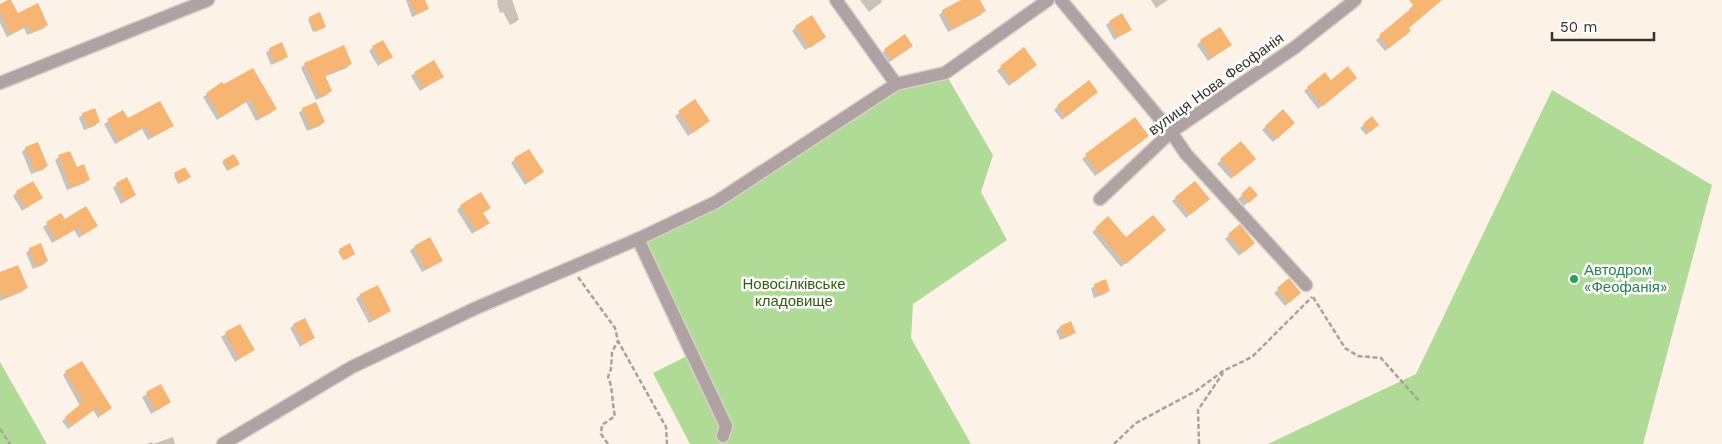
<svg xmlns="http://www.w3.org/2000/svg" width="1722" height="444" viewBox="0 0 1722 444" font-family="'Work Sans',sans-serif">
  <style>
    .green { fill: #afdb97 }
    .shadow { fill: #0003 }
    .building { fill: #f7b573 }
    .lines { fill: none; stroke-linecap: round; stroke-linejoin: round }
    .minor-casing { stroke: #dacfc6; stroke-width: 15 }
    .path { stroke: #aba199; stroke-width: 2.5; stroke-dasharray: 5 2.5; stroke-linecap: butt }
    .minor { stroke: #aea2a3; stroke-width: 12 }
    .leisure-dot { fill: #2e9e5b; stroke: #fff; stroke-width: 2 }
    .labels { text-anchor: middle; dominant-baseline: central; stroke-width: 5; stroke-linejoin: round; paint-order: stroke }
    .street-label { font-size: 15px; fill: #39312b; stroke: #fff }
    .leisure-label { font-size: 15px; fill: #27864d; stroke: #fff; text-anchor: start }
    .park-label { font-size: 15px; fill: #325c10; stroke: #fff }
  </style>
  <rect width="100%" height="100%" fill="#fdf2e8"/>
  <g class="green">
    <path d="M945,73l48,82 -12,37 26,48 -94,64 -2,34 60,106h-281l-37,-71 38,-19 -53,-115 78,-37 180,-118z"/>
    <path d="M1552,90l160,95 -69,259h-375l148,-70z"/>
    <path d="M0,362l47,82h-47z"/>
  </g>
  <g class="shadow">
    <path d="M406,0h18l3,8 -4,4 -11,5z"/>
    <path d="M497,0h15l7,19 -3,3 -6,3 -7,-13 -3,1 -3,-9 1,-2z"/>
    <path d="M860,0h21l1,2 -13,10z"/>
    <path d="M964,0h14l6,11 -3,4 -33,17 -9,-17 4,-4z"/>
    <path d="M1151,0h17l-12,8z"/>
    <path d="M1419,0h12l-24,28 -1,7 -21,16 -9,-11 35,-29 -2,-2z"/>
    <path d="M0,5l17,9 30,11 -4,4 -16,6 -3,-7 -17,9 -7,-14z"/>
    <path d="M309,18l14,10 -10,4 -5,-12z"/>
    <path d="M1110,22l20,8 -16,10 -8,-15z"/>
    <path d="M796,27l25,13 -16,10 -13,-19z"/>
    <path d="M1201,41l29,4 -22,16 -11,-16z"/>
    <path d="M373,47l18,10 -13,9 -9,-15z"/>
    <path d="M270,49l17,7 -4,4 -12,5 -5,-12z"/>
    <path d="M908,49l-20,14 -7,-9 4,-4z"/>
    <path d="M305,64h45l-3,4 -23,9 7,14 -4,4 -11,5 -15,-32z"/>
    <path d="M1001,67l31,1 -23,18 -12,-15z"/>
    <path d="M415,73l27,3 -22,15 -9,-15z"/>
    <path d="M1331,82h21l-34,27 -14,-18 4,-3z"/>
    <path d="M222,84l53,25 -4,4 -15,8 -10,-19 -29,18 -14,-23z"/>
    <path d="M1092,96l-30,24 -8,-10 4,-4z"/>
    <path d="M695,101l10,23 -17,12 -13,-20z"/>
    <path d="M303,109l21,13 -4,4 -13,5 -8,-18z"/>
    <path d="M1283,111l10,12 -20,19 -11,-12z"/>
    <path d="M123,112l4,8 45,5 -4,4 -20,11 -6,-11 -27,15 -11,-20z"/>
    <path d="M83,114l15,8 -3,4 -11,4 -5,-12z"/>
    <path d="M1135,119l9,21 -49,36 -13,-17z"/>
    <path d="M1364,125l9,4 -7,6 -6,-7z"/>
    <path d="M26,148l21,18 -4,4 -12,4 -9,-22z"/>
    <path d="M59,157l17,12 13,10 -4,4 -18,7 -12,-30z"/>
    <path d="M515,159l27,13 -17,13 -14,-22z"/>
    <path d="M1221,160l29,2 -19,17 -14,-15z"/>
    <path d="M224,161l13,4 -10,6 -5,-9z"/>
    <path d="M175,174l13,5 -10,5 -4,-8z"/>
    <path d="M117,184l18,11 -14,9 -8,-16z"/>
    <path d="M1250,188l6,7 -12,11 -6,-7z"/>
    <path d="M17,192l24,6 -19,13 -9,-15z"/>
    <path d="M1176,198l28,5 -18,15 -14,-17z"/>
    <path d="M461,206l28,2 -7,6 2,12 -12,8 -15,-24z"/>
    <path d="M61,214l3,7 32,5 -17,12 -5,-8 -22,13 -9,-16z"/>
    <path d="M1239,226l11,20 -11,10 -14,-17z"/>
    <path d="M1096,229l30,10 35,-5 -40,33 -29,-35z"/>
    <path d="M414,247l27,13 -4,4 -15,8 -12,-21z"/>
    <path d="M30,249l17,12 -4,4 -10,4 -7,-16z"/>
    <path d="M340,250l12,5 -9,5 -5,-8z"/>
    <path d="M0,273l26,15 -4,4 -22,9z"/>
    <path d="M1289,280l7,17 -11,9 -11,-13z"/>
    <path d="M1095,285l14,5 -4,4 -11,4 -3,-9z"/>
    <path d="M377,287l13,23 -4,4 -17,9 -13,-24 4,-4z"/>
    <path d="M240,325l13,25 -18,12 -14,-25z"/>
    <path d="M294,325l20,12 -14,10 -10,-19z"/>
    <path d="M1060,327l14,5 -4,4 -10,4 -4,-9z"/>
    <path d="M66,372l45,36 -13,10 -5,-8 -25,19 -6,-8 18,-15 -17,-31z"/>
    <path d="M161,385l9,17 -19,12 -9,-17z"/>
    <path d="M173,437l2,7h-28l5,-2 1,2z"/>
  </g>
  <g class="building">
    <path d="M8,0h3l7,13 20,-10 10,22 -16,7 -4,-7 -17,9 -11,-22v-8z"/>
    <path d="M410,0h15l4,9 -13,5z"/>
    <path d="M961,0h19l6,11 -33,18 -11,-19z"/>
    <path d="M1409,0h33l-33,28 2,3 -22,17 -10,-13 35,-29z"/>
    <path d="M320,12l6,15 -11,5 -6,-15z"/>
    <path d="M1122,13l10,17 -14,7 -9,-16z"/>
    <path d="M812,15l14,22 -16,11 -15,-22z"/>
    <path d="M1220,27l12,18 -20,13 -12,-18z"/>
    <path d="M905,34l8,12 -21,14 -8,-11z"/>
    <path d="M383,40l10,17 -11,6 -10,-17z"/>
    <path d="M282,42l6,15 -13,5 -6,-14z"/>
    <path d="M344,45l8,19 -27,11 7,16 -12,6 -16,-34z"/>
    <path d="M1024,47l13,18 -24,18 -13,-17z"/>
    <path d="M434,60l10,17 -20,11 -10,-16z"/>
    <path d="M1348,66l9,12 -34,28 -16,-19 18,-15 6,8z"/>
    <path d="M253,68l24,41 -17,9 -9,-19 -30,18 -15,-24 16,-11 2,2z"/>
    <path d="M1089,80l9,12 -32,25 -9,-12z"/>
    <path d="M695,99l15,22 -17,12 -15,-22z"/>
    <path d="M160,101l14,25 -22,11 -6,-11 -27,15 -12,-22 16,-9 5,8z"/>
    <path d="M316,102l9,20 -14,6 -9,-20z"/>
    <path d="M95,108l5,14 -12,5 -6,-14z"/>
    <path d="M1283,109l12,14 -18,16 -12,-13z"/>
    <path d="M1372,116l7,9 -9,7 -7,-8z"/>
    <path d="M1135,117l14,19 -50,37 -14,-19z"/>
    <path d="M1241,141l15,18 -21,17 -15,-17z"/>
    <path d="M38,142l10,24 -13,5 -10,-24z"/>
    <path d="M529,149l15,23 -15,10 -15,-24z"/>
    <path d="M70,151l7,16 7,-3 6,16 -19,7 -13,-32z"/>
    <path d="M234,154l6,10 -11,6 -6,-10z"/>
    <path d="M185,167l6,10 -11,6 -6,-10z"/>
    <path d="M127,177l9,18 -11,6 -9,-18z"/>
    <path d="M33,181l10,17 -17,10 -10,-17z"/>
    <path d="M1195,181l15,18 -20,16 -15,-18z"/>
    <path d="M1250,186l8,9 -9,8 -8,-9z"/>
    <path d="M481,192l10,16 -8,5 7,10 -13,8 -17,-26z"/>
    <path d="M86,206l12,20 -15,9 -4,-8 -22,13 -11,-18 15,-9 4,6z"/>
    <path d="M1153,215l13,15 -40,34 -31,-36 13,-12 18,21z"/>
    <path d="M1240,224l15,19 -12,10 -15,-19z"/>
    <path d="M430,237l13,24 -17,8 -12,-23z"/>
    <path d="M41,243l7,18 -12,5 -7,-18z"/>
    <path d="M350,243l5,11 -10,6 -6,-11z"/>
    <path d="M18,265l10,23 -25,10 -3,-8v-18z"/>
    <path d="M1289,278l12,15 -12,10 -12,-15z"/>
    <path d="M1106,279l4,12 -12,4 -4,-11z"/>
    <path d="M378,285l13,26 -18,9 -13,-26z"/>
    <path d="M305,318l10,20 -11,6 -11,-20z"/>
    <path d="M1071,321l5,12 -12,4 -4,-11z"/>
    <path d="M240,324l15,26 -16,9 -14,-27z"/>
    <path d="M82,361l30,47 -10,7 -5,-7 -25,18 -7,-9 18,-15 -18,-31z"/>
    <path d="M161,384l10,18 -15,9 -10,-19z"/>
  </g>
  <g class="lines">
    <defs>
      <g id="minor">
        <path d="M836,0l60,84"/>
        <path d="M1061,0l110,132 15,22 120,131"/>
        <path d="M0,83l208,-83"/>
        <path d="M1100,199l71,-67 123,-84 61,-48"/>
        <path d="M638,239l88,187 -3,10"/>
        <path d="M223,444l129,-77 124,-59 162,-69 78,-37 180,-118 49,-11 103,-73"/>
      </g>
    </defs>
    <use href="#minor" class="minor-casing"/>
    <g class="path">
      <path d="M578,277l37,51 3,13 48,86 1,17"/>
      <path d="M1313,297l32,51 13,8 23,2 38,43"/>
      <path d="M0,429l10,15"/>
      <path d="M608,444l-7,-10 1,-9 13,-9c-3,-12 -2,-29 -7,-39l3,-8 1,-17 6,-11"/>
      <path d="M1114,444l22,-21 60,-32 27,-20 29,-14 60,-60"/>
      <path d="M1199,444l-1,-34 25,-37"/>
    </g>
    <use href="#minor" class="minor"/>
  </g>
  <circle class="leisure-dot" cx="1574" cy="279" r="5"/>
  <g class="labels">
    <g class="street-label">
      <text transform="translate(1216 84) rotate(-36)">вулиця Нова Феофанія</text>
    </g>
    <g class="leisure-label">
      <text x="1584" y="270">Автодром<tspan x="1584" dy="17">«Феофанія»</tspan></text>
    </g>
    <g class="park-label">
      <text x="794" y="284">Новосілківське<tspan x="794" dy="17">кладовище</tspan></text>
    </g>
  </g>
  <path d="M1552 32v8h102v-8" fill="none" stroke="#39312b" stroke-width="2.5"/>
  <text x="1560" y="32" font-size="15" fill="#39312b" stroke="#ffffff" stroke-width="4" paint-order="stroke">50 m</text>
</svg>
